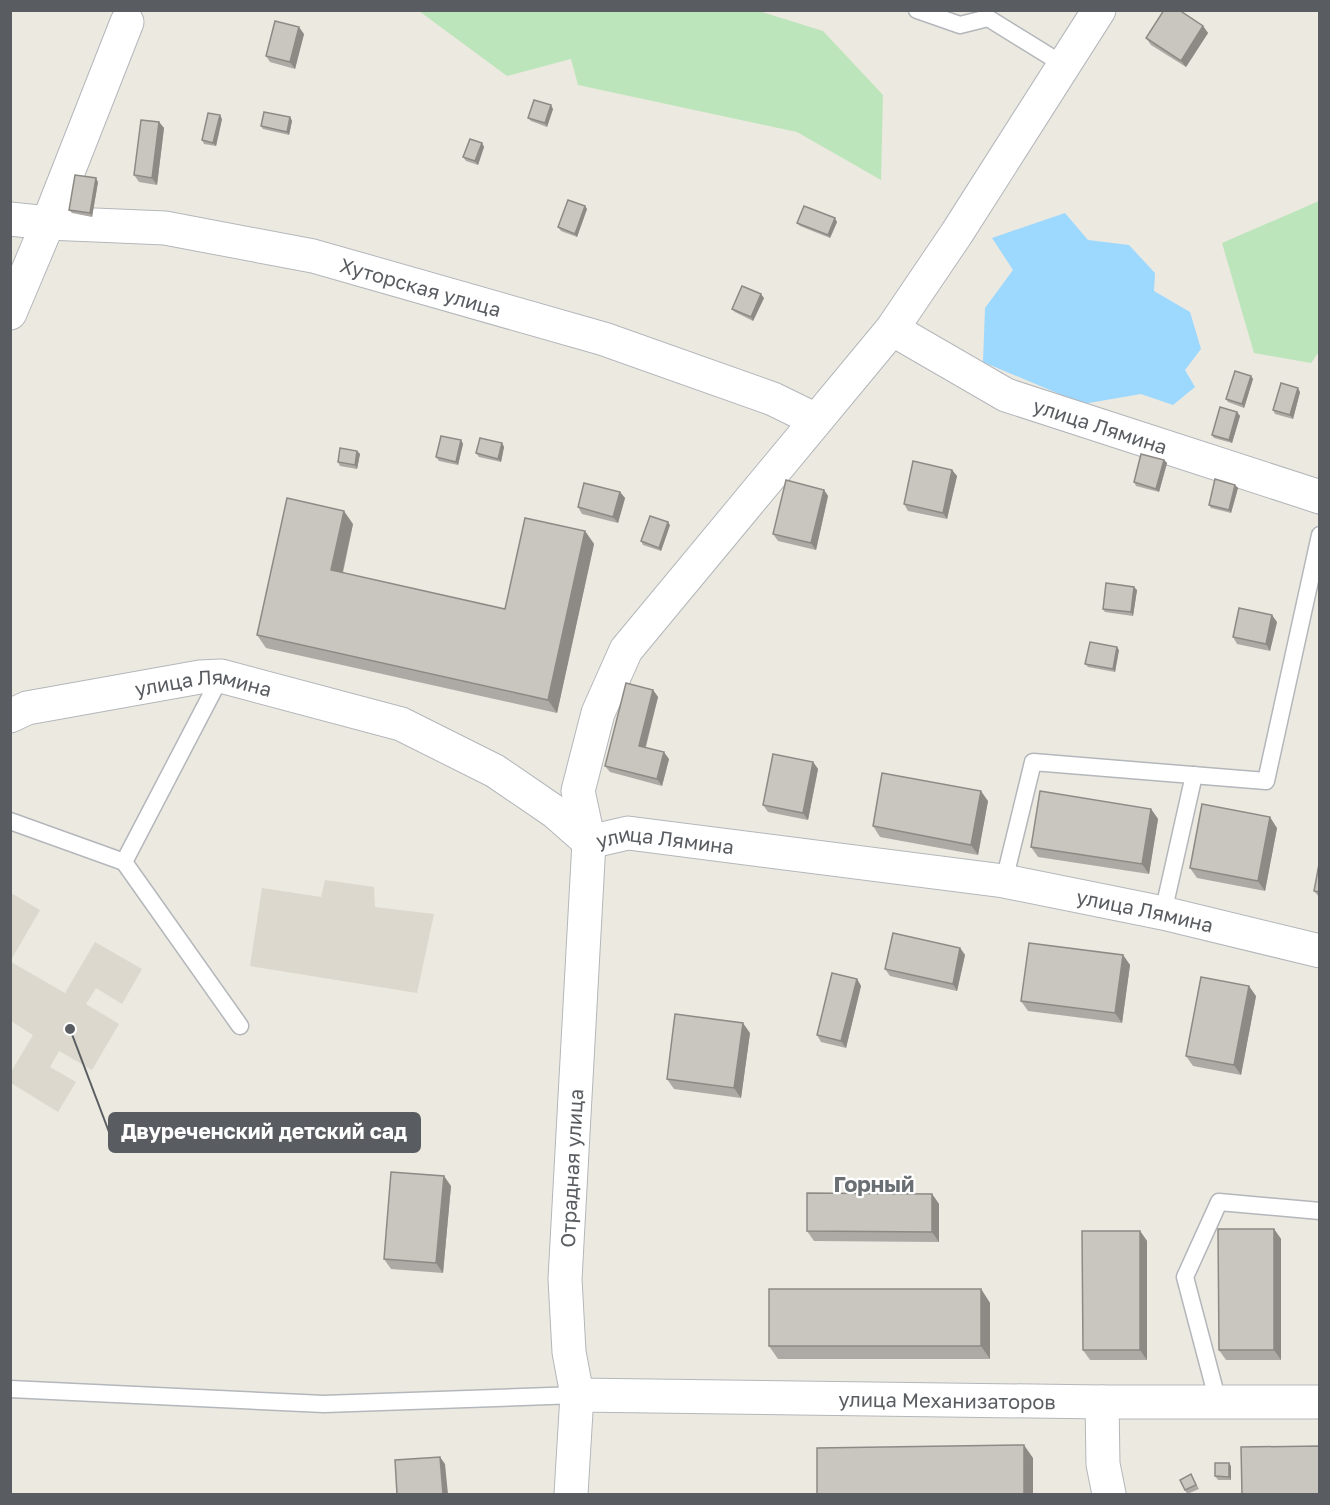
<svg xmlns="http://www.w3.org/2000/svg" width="1330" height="1505" viewBox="0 0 1330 1505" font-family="'Golos Text',sans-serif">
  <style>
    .education { fill: #dcd8ce }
    .green { fill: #bde5bb }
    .water { fill: #9dd9ff }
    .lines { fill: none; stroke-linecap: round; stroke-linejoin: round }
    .service-casing { stroke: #b3b7bb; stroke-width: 19 }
    .minor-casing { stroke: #b3b7bb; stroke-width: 35 }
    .service { stroke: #fff; stroke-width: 16 }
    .minor { stroke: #fff; stroke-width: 33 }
    .wall { fill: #ada9a4 }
    .shaded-wall { fill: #8d8a86 }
    .building { fill: #c9c5bf; stroke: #8d8a86; stroke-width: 1.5 }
    .labels { text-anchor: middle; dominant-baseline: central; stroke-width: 4.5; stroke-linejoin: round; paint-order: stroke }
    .street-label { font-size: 20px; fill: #595d61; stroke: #fff }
    .quarter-label { font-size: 22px; font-weight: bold; fill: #6a6f74; stroke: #fff }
    .leader { fill: none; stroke: #595d61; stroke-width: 2 }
    .callout-dot { fill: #595d61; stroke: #fff; stroke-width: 2 }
    .callout { fill: #595d61; stroke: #595d61; stroke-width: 2 }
    .callout-label { font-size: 21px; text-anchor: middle; font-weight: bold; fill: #fff }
  </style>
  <rect width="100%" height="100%" fill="#ece9e0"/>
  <g class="education">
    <path d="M325,880l49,7 1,20 59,7 -17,79 -167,-27 12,-78 59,9z"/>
    <path d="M11,893l29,17 -29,50z"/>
    <path d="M95,942l47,27 -20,35 -26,-16 -10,16 33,20 -27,46 -33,-19 -9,16 26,15 -18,30 -47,-29v-11l22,-37 -22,-14v-59l54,31z"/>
  </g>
  <g class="green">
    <path d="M759,11l64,20 60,64 -2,85 -84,-48 -219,-47 -7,-26 -64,17 -88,-65z"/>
    <path d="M1319,201v151l-8,11 -57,-10 -32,-110z"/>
  </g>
  <path class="water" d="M1065,213l23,27 41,5 26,28 -1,18 36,21 11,37 -16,21 10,17 -22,18 -32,-11 -58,10 -100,-42 2,-54 28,-38 -21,-32z"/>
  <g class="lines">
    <defs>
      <g id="service">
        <path d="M917,10l43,15 28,-7 76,47"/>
        <path d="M10,821l114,41 97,-186"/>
        <path d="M124,862l116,164"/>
        <path d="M1004,881l29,-119 233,19 54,-246"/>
        <path d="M1163,913l31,-138"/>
        <path d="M10,1389l314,15 253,-9"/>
        <path d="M1218,1402l-33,-125 34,-75 101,9"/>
      </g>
      <g id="minor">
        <path id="s1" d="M10,219l38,4 117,5 148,28 291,83 169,60 43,21"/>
        <path d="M10,313l38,-90 79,-201"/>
        <path id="s2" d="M892,329l114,66 314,102"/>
        <path id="s3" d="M10,716l17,-8 173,-31 21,-1 180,48 94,47 60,41 34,30 39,-9 376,48 159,32 157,38"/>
        <path id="s4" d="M577,1395l525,7h218"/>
        <path d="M1102,1402l1,62 6,30"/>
        <path id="s5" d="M571,1494l6,-99 -8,-43 -4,-73 24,-437 -11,-51 20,-78 28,-63 266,-321 65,-96 142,-223"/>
      </g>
    </defs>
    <use href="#service" class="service-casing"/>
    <use href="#minor" class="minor-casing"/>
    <use href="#service" class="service"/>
    <use href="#minor" class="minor"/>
  </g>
  <g class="wall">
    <path d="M1203,26l5,7 -22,34 -35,-22 -5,-7z"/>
    <path d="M304,34l-9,35 -25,-7 -4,-6z"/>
    <path d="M553,109l-6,18 -16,-6 -3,-3z"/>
    <path d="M290,117l2,4 -3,14 -26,-6 -2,-3z"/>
    <path d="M222,119l-6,27 -12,-2 -2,-4z"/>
    <path d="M159,122l5,6 -7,57 -18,-3 -5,-7z"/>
    <path d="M482,143l2,4 -6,18 -12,-4 -3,-4z"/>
    <path d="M98,182l-6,35 -20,-4 -3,-3z"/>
    <path d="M585,206l2,3 -10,28 -16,-6 -3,-4z"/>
    <path d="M837,222l-7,16 -30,-12 -3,-3z"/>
    <path d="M764,298l-11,23 -18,-9 -3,-3z"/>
    <path d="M1251,376l2,3 -9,29 -16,-6 -2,-3z"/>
    <path d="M1300,392l-7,27 -18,-5 -2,-4z"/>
    <path d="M1237,412l3,4 -8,27 -18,-5 -2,-3z"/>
    <path d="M461,440l2,4 -5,21 -19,-4 -3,-4z"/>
    <path d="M502,443l2,4 -3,15 -22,-5 -3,-4z"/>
    <path d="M357,451l3,3 -3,15 -17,-3 -2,-4z"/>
    <path d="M1164,460l3,3 -8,29 -23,-6 -2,-4z"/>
    <path d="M952,470l5,6 -10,43 -39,-8 -4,-7z"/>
    <path d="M1235,485l3,3 -7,25 -20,-5 -2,-3z"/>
    <path d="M824,490l4,6 -12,54 -38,-9 -5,-7z"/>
    <path d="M620,492l5,6 -7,25 -36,-9 -4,-7z"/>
    <path d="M353,524l-10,49 162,36 80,-78 9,13 -37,169 -291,-65 -9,-13z"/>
    <path d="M670,525l-9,26 -18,-6 -2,-4z"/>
    <path d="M1137,590l-4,26 -28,-4 -2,-3z"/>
    <path d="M1277,622l-7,29 -33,-7 -4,-7z"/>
    <path d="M1119,650l-4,22 -27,-5 -3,-3z"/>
    <path d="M653,690l5,7 -12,50 23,12 -7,27 -52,-14 -5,-6z"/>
    <path d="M813,762l5,7 -10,51 -40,-8 -5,-7z"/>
    <path d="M988,801l-10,54 -98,-18 -7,-11z"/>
    <path d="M1151,809l7,10 -9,55 -111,-17 -7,-10z"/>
    <path d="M1277,828l-12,63 -68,-13 -7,-10z"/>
    <path d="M1320,859v39l-6,-7z"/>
    <path d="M960,948l5,7 -8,36 -67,-15 -5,-7z"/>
    <path d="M1123,955l7,10 -8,58 -94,-12 -7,-10z"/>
    <path d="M857,979l4,7 -15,62 -25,-6 -4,-7z"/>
    <path d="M1256,996l-15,79 -48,-9 -7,-10z"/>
    <path d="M750,1033l-9,65 -67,-9 -7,-10z"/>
    <path d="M451,1186l-8,87 -52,-4 -7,-10z"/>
    <path d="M932,1194l7,10v38l-125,-1 -7,-10z"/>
    <path d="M1274,1229l7,10v121h-55l-7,-10z"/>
    <path d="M1140,1231l7,10v119h-57l-7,-10z"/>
    <path d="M981,1289l9,14v56h-212l-9,-13z"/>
    <path d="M1231,1466v14h-13l-3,-4z"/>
    <path d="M1191,1474l8,15 -12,5 -2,-4z"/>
  </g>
  <g class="shaded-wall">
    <path d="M1203,26l5,7 -22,34 -5,-6z"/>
    <path d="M299,27l5,7 -9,35 -5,-7z"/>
    <path d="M551,105l2,4 -6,18 -2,-4z"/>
    <path d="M220,115l2,4 -6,27 -3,-3z"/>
    <path d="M290,117l2,4 -3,14 -2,-3z"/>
    <path d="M159,122l5,6 -7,57 -5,-7z"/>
    <path d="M482,143l2,4 -6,18 -3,-4z"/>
    <path d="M96,178l2,4 -6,35 -2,-4z"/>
    <path d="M585,206l2,3 -10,28 -2,-3z"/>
    <path d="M835,218l2,4 -7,16 -2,-3z"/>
    <path d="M761,294l3,4 -11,23 -2,-4z"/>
    <path d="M1251,376l2,3 -9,29 -2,-4z"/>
    <path d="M1298,388l2,4 -7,27 -3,-4z"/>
    <path d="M1237,412l3,4 -8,27 -3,-3z"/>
    <path d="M461,440l2,4 -5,21 -2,-3z"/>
    <path d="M502,443l2,4 -3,15 -3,-3z"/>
    <path d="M357,451l3,3 -3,15 -2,-4z"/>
    <path d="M1164,460l3,3 -8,29 -3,-3z"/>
    <path d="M952,470l5,6 -10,43 -4,-6z"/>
    <path d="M1235,485l3,3 -7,25 -2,-3z"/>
    <path d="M824,490l4,6 -12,54 -5,-7z"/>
    <path d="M620,492l5,6 -7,25 -5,-6z"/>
    <path d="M344,511l9,13 -13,59 -9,-13z"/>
    <path d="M668,522l2,3 -9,26 -2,-3z"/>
    <path d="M585,531l9,13 -37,169 -9,-13z"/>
    <path d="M1134,587l3,3 -4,26 -2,-4z"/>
    <path d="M1272,615l5,7 -7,29 -4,-7z"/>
    <path d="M1117,647l2,3 -4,22 -2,-3z"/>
    <path d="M653,690l5,7 -14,55 -5,-6z"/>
    <path d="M664,752l5,7 -7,27 -5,-7z"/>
    <path d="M813,762l5,7 -10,51 -5,-7z"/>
    <path d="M981,791l7,10 -10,54 -7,-10z"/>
    <path d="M1151,809l7,10 -9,55 -7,-10z"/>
    <path d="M1270,817l7,11 -12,63 -7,-10z"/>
    <path d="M960,948l5,7 -8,36 -4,-7z"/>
    <path d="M1123,955l7,10 -8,58 -7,-10z"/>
    <path d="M857,979l4,7 -15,62 -5,-7z"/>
    <path d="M1249,986l7,10 -15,79 -7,-10z"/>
    <path d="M743,1023l7,10 -9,65 -7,-10z"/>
    <path d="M444,1176l7,10 -8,87 -7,-10z"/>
    <path d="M932,1194l7,10v38l-7,-10z"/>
    <path d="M1274,1229l7,10v121l-7,-10z"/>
    <path d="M1140,1231l7,10v119l-7,-10z"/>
    <path d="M981,1289l9,14v56l-9,-13z"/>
    <path d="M1024,1445l9,13v36h-9z"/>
    <path d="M440,1457l5,7 3,30h-5z"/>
    <path d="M1229,1463l2,3v14l-2,-3z"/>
  </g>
  <g class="building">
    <path d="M1164,10h15l24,16 -22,35 -35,-23z"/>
    <path d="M275,21l24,6 -9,35 -24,-6z"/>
    <path d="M534,100l17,5 -6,18 -17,-5z"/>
    <path d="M264,112l26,5 -3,15 -26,-6z"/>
    <path d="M208,113l12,2 -7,28 -11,-3z"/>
    <path d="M141,120l18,2 -7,56 -18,-3z"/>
    <path d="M470,139l12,4 -7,18 -12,-4z"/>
    <path d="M75,175l21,3 -6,35 -21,-3z"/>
    <path d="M568,200l17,6 -10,28 -17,-7z"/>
    <path d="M804,206l31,12 -7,17 -31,-12z"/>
    <path d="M742,286l19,8 -10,23 -19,-8z"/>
    <path d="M1235,371l16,5 -9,28 -16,-5z"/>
    <path d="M1281,383l17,5 -8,27 -17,-5z"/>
    <path d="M1220,407l17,5 -8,28 -17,-5z"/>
    <path d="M441,436l20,4 -5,22 -20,-5z"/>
    <path d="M480,438l22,5 -4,16 -22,-6z"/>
    <path d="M340,448l17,3 -2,14 -17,-3z"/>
    <path d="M1141,454l23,6 -8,29 -22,-7z"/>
    <path d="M913,461l39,9 -9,43 -39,-9z"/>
    <path d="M1215,479l20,6 -6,25 -20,-5z"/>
    <path d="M786,480l38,10 -13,53 -38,-9z"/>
    <path d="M584,483l36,9 -7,25 -35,-10z"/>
    <path d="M287,498l57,13 -13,59 174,39 20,-91 60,13 -37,169 -291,-65z"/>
    <path d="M650,516l18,6 -9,26 -18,-7z"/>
    <path d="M1106,583l28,4 -3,25 -28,-3z"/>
    <path d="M1239,608l33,7 -6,29 -33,-7z"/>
    <path d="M1090,642l27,5 -4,22 -28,-5z"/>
    <path d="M626,683l27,7 -14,56 25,6 -7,27 -52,-13z"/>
    <path d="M773,754l40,8 -10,51 -40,-8z"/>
    <path d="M882,773l99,18 -10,54 -98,-19z"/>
    <path d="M1040,791l111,18 -9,55 -111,-17z"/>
    <path d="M1202,804l68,13 -12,64 -68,-13z"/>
    <path d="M1320,859v33l-6,-1z"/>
    <path d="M893,933l67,15 -7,36 -68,-15z"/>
    <path d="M1029,943l94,12 -8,58 -94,-12z"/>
    <path d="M832,973l25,6 -16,62 -24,-6z"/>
    <path d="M1201,977l48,9 -15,79 -48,-9z"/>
    <path d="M675,1014l68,9 -9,65 -67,-9z"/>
    <path d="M391,1172l53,4 -8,87 -52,-4z"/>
    <path d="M807,1193l125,1v38l-125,-1z"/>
    <path d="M1218,1229h56v121h-55z"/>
    <path d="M1082,1231h58v119h-57z"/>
    <rect x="769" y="1289" width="212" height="57"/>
    <path d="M1024,1445v49h-207v-46z"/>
    <path d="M1320,1446v48h-78l-1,-47z"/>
    <path d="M440,1457l3,37h-46l-2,-34z"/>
    <path d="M1215,1463h14v14l-14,-1z"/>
    <path d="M1191,1474l5,11 -11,5 -5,-10z"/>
  </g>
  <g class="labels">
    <g class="street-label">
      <text stroke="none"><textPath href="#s1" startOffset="418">Хуторская улица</textPath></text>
      <text stroke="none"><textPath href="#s2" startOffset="231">улица Лямина</textPath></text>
      <text stroke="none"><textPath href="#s3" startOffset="198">улица Лямина</textPath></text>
      <text stroke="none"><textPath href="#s3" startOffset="702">улица Лямина</textPath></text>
      <text stroke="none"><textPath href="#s3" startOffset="1188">улица Лямина</textPath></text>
      <text stroke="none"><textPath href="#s5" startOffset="327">Отрадная улица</textPath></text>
      <text stroke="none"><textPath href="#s4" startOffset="370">улица Механизаторов</textPath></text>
    </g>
    <g class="quarter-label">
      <text x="874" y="1183">Горный</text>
    </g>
  </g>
  <path class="leader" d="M70 1029L109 1132"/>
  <circle class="callout-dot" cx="70" cy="1029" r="6"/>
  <rect class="callout" x="109" y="1113" width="311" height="39" rx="6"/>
  <g class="callout-label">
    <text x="264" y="1139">Двуреченский детский сад</text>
  </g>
  <rect width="1330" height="1505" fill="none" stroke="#595d61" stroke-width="24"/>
</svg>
